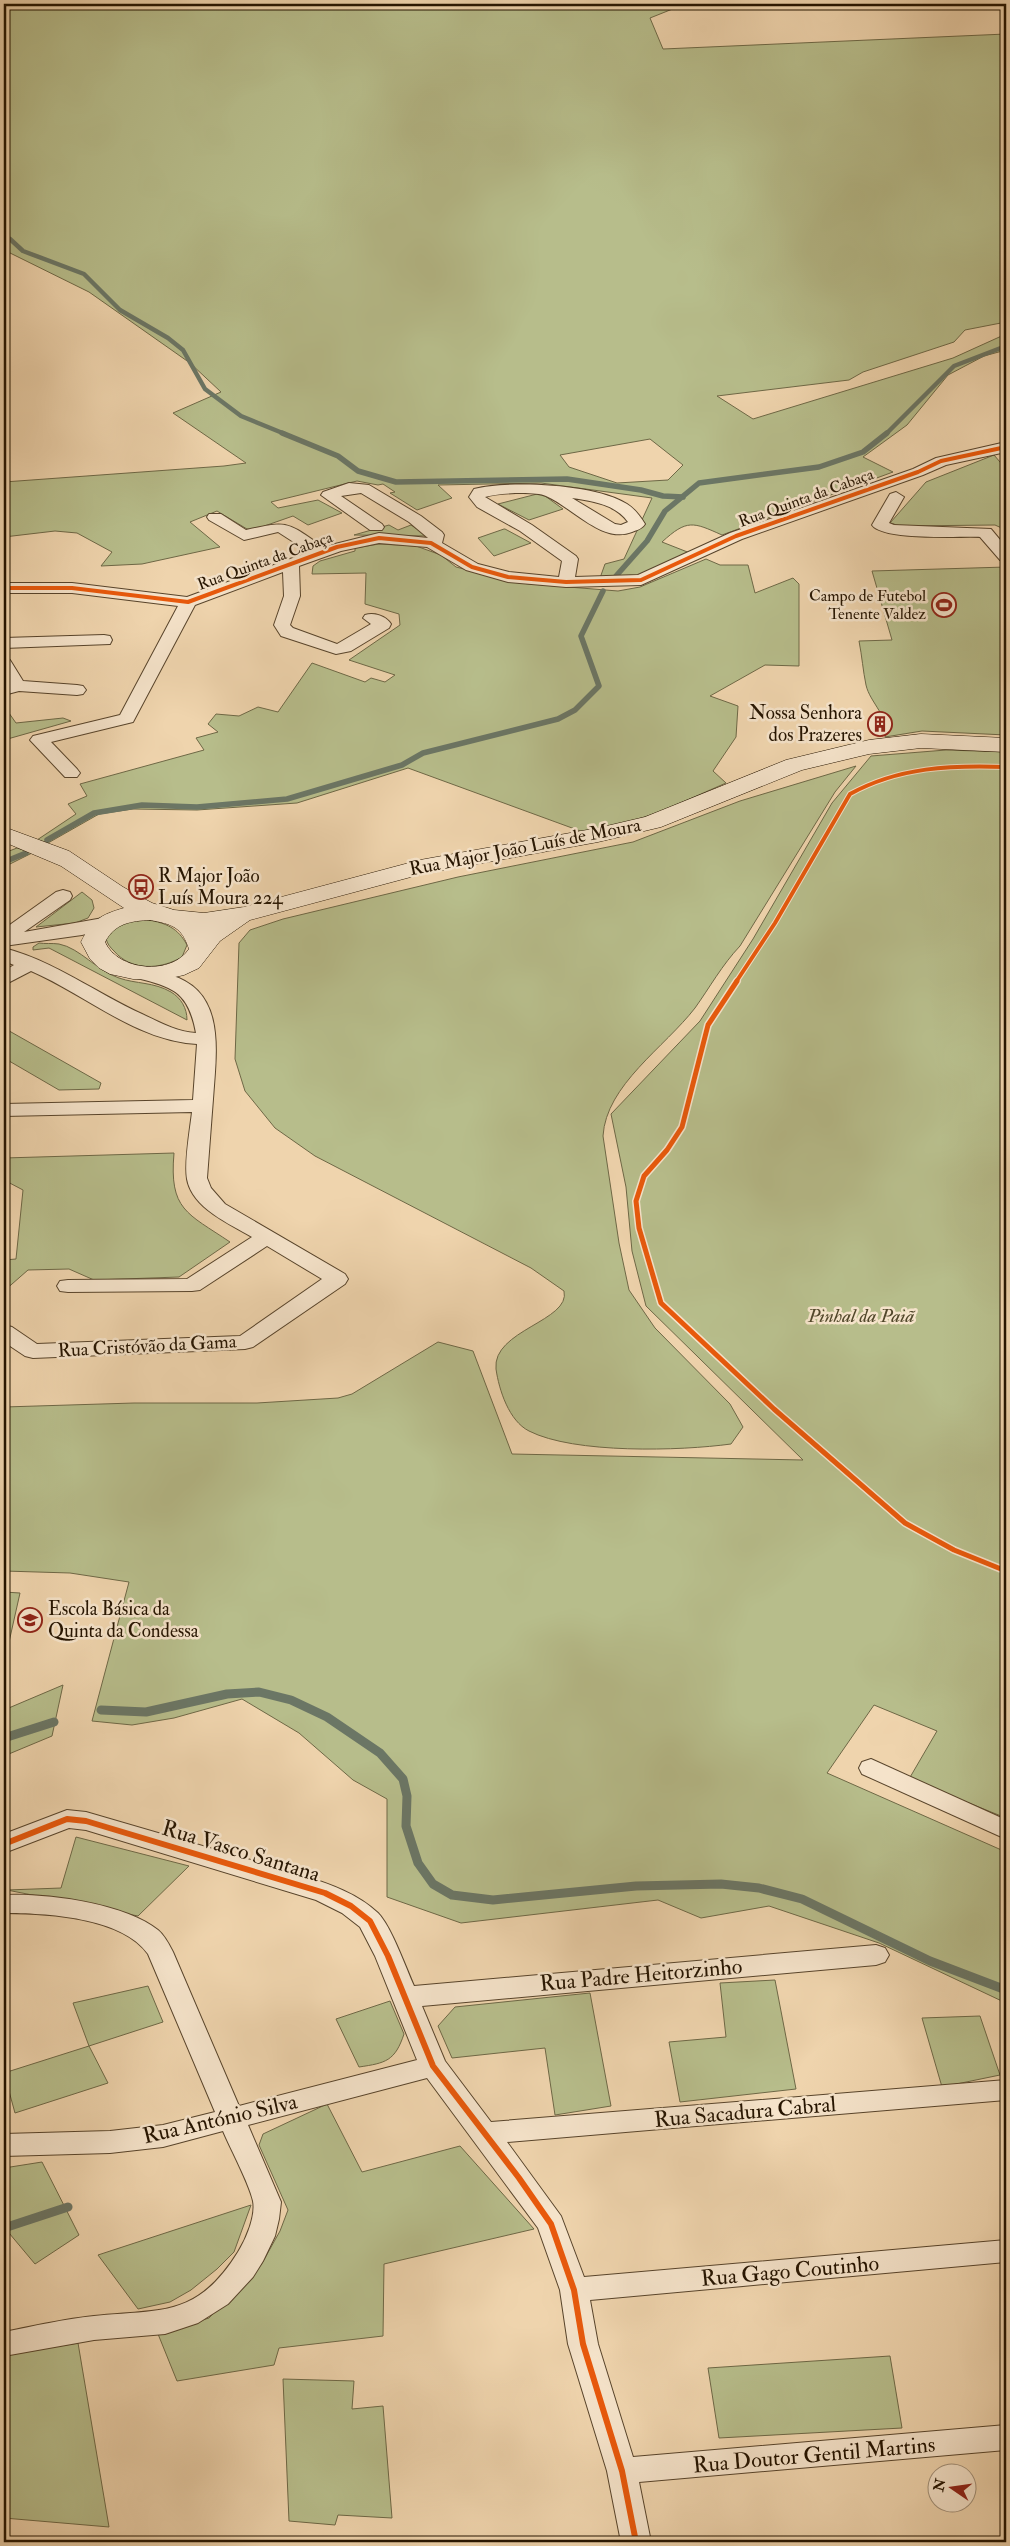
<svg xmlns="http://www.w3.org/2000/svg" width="1010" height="2546" viewBox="0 0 1010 2546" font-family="'IM FELL Double Pica',serif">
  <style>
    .green { fill: #b7bd8b; stroke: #6e6846; fill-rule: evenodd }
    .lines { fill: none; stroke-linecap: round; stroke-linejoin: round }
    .stream-far2 { stroke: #6b7665; stroke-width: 4.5 }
    .stream-far1 { stroke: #6b7665; stroke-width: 5.5 }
    .stream { stroke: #6b7665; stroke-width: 9 }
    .street-casing { stroke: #58442b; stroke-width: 2 }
    .secondary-casing { stroke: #251400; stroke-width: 1 }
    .street { fill: #f5e3ca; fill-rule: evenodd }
    .secondary { fill: #f5e3ca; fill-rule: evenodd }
    .cycleway-far2-casing { stroke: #f5e3ca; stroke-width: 6 }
    .cycleway-far1-casing { stroke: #f5e3ca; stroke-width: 8 }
    .cycleway-casing { stroke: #f5e3ca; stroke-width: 9 }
    .cycleway-far2 { stroke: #e8590c; stroke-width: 4 }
    .cycleway-far1 { stroke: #e8590c; stroke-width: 5 }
    .cycleway { stroke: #e8590c; stroke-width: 6 }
    .labels { text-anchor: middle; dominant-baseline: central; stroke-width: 5; stroke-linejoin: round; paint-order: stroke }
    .far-street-label { font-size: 16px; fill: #251400; stroke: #f5e3ca }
    .far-poi-label { font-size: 16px; fill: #251400; stroke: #f5e3ca; text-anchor: end }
    .poi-label { font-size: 19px; fill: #251400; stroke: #f5e3ca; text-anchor: start }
    .street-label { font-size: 19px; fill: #251400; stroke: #f5e3ca }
    .park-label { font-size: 19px; font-style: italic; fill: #51472a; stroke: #f5e3ca }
    .near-street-label { font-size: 22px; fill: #251400; stroke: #f5e3ca }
  </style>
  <rect width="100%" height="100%" fill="#efd4ad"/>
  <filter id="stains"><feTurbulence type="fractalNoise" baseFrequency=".004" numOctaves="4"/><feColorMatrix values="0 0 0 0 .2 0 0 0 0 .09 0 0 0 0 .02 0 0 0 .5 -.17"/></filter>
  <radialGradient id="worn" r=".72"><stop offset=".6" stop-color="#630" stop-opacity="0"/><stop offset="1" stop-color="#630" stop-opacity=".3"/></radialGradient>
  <g class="green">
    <path d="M4,4h681l-35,14 13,31 343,-15v288l-41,8 -11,12 -91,30 -14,8 -132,16 36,23 200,-61 53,-24v16l-22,6 -36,19 -41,50 -44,32 30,15 -171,63c-29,-13 -35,-16 -60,7l28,11 -51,23 -39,2 5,-14 19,-5 28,-61 -111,-15 -103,2 14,13 -35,12 -27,-17 5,-1 -12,-8 -5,1 -21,-4 -86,21 7,6 40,-8 24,13 -34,12 -15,-9 -40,14 -6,-1 -30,-18 -27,11 30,25 -78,17 -41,2 11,-14 -35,-19 -22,-2 -51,6v-55l220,-16 22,-3 -73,-50 48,-21 -31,-29 -101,-71 -85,-42zM650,439l33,26 -15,15 -51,3 -48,-16 -9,-12z"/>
    <path d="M994,455l12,14v61l-11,-5 -94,1 -11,-3 36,-41z"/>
    <path d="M541,493l22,16 -34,11 -31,-16z"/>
    <path d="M389,525l9,5 13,-5 17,11 -74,-1z"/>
    <path d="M504,529h1l26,14 -37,13 -16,-18z"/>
    <path d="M379,544l37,2 25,9 15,12 63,16 99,8 22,-4 66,-28 14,6h28l7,28 38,-15 6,6v82l-34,-1 -55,31 28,10 -2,31 -23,34 13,12 -64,28 -32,11 -47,10 -175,-64 -111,35 -100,7 -64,-1 -34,5 -51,29 -11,-3 39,-26 -8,-10 19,-8 -7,-12 124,-34 -8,-12 22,-6 -10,-8 8,-10 23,2 19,-9 20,5 34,-49 53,19 6,-4 14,4 10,-7 -46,-15 51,-35 -1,-11 -34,-10 1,-31 -54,1 1,-8 7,-5 35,-10v-3z"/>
    <path d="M1006,567v168l-84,-4 -37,6c5,-20 -15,-34 -19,-52 -3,-14 -4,-29 -7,-44l33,-1 -20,-69z"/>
    <path d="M4,706l12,17 47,-5 8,3 -67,19z"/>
    <path d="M946,750l60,2v1066l-97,-39 28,-48 -63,-26 -47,68 179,79v151l-127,-60 -110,-37 -68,12 -43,-18 -197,23 -74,-26v-98l-34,-19 -54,-47 -57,-34 -68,19 -42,7 -40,-4 37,-139 -59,-9 -66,-2v-164l130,-4h123l81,-5 14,-4 86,-52 35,9 39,103 291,6 -157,-154 -14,-55 -6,-64 -15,-73 89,-93 53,-82 79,-136 39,-47z"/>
    <path d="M856,766l-21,26 -95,154c-18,19 -30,41 -45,62 -30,39 -89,77 -92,128l16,107 10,47 26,38 75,76 13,23 -12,17c-51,7 -157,10 -202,-13 -20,-10 -30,-41 -33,-62 -4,-39 75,-48 68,-78l-33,-23 -216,-112 -40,-28 -30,-37 -10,-32 4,-116 11,-13 33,-11 175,-42 175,-35 107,-41z"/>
    <path d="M17,848l15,5 -28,14v-14z"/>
    <path d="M82,892l10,8 2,8 -6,10 -13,5 -39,4z"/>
    <path d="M148,920c18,3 30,8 39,25l-5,12c-22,13 -51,14 -68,-6 -4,-4 -7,-7 -8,-13 7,-17 27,-17 42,-18z"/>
    <path d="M39,943c6,1 13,0 20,1 21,4 38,27 60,34 17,6 35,4 52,14 10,6 16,16 16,28l-138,-72 -16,2v-3z"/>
    <path d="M4,1028l97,55 -2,6 -40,1 -55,-32z"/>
    <path d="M174,1153c-5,57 13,60 56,89l-51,35 -85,3 -25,-11 -41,1 -24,21v-31l12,-1 7,-69 -19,-10v-22z"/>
    <path d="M4,1592l16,1 -13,58h-3z"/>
    <path d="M63,1685l-11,51 -48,20v-46z"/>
    <path d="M76,1837l113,29 -51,50 -131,-26 54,-2z"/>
    <path d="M775,1980l21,109 -116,13 -11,-60 57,-5 -6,-54z"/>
    <path d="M148,1986l15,36 -74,24 19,37 -93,30 -11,-40 85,-27 -16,-43z"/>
    <path d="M590,1993l21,113 -56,9 -10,-67 -93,10 -14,-32 17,-19z"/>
    <path d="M390,2001l14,33c-9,27 -18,29 -45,33l-23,-48z"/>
    <path d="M980,2016l20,59 -58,12 -20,-69z"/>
    <path d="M327,2104l35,68 98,-26 74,83 -150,35 -1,72 -104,12 -5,17 -97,16 -19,-47 51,-16 52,-53 19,-34 8,-21 -29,-65 4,-11z"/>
    <path d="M42,2162l37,73 -44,29 -31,-37v-59z"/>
    <path d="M251,2205l-17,47 -17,17 -26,21 -21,12 -32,7 -40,-54z"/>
    <path d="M78,2343l31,184 -105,-9v-163z"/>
    <path d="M890,2356l12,72 -183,10 -11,-70z"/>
    <path d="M283,2379l71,2 -2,28 31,-3 9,112 -54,-3 -3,10 -46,-4z"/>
  </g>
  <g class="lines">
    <g class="stream-far2">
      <path d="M4,237l6,2 13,12 61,23 36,36 48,28 15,12 22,39 36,27 44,18"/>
      <path d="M886,434l68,-68 52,-20"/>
    </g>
    <g class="stream-far1">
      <path d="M282,433l56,23 20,15 38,11 171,-3 74,11 22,6 20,1"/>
      <path d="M616,576l31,-35 18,-30 34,-28 120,-16 44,-15 24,-19"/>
      <path d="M47,840l47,-27 48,-8 55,2 90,-8 115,-34 21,-12 135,-34 17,-9 24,-24 -18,-50 22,-45"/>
      <path d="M4,862l22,-9"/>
    </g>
    <g class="stream">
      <path d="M101,1710l45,2 81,-18 32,-2 32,8 36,17 53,36 23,26 4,17 -1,30 12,37 15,21 19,11 41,5 143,-14 85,-2 38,4 43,11 128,62 76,29"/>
      <path d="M4,1738l50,-16"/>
      <path d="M4,2228l64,-21"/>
    </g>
    <defs>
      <g id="street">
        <path d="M1006,442v10l-60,13 -23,10 -181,64 -101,46 -75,2 -58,-5 -42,-12 -39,-23 -48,-4 -38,8 -42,15 1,30 -10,29 3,3 44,16 34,-20 -8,-6 2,-3c9,-3 21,1 26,9l-2,4 -38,23 -15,3 -55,-18 -7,-11 10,-29 -1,-24 -88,33 -62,117 -82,20 26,27 3,4 -3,4h-12l-35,-37 3,-4 87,-21 58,-109 -106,-13h-68v-10h68l115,14 122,-45 -31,-20 -34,8 -35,-20 -2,-3 2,-3h12l25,16c43,-10 41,-8 77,17l56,-14 49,5 -19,-16 -48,-29 -20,3 41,28 2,3 -2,3h-12l-49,-35 2,-3 26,-9 20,2 52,31 21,16 2,3 -2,8 36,21 31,8 50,5 3,-16 -42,-30 -43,-24 -8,-10 5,-8c36,-9 122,-5 153,15 8,5 13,12 18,20 -3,5 -8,6 -13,8 -30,12 -60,-25 -86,-36 -11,-5 -49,-3 -61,1l47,28 44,31 2,3 -3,18 63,-2 92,-42 183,-64 23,-11zM572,498c20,3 43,6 56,24l-7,3 -6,-1z"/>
        <path d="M896,492l8,5 -15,26 5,2 97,4 15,18v15l-6,-2 -20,-23c-20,-1 -97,4 -108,-12l18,-31z"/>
        <path d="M104,635l6,1 2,4 -2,4 -106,4v-10z"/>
        <path d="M4,659l6,1 13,21 54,4 6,1 3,4 -3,4 -6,1 -58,-4 -15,4v-10l4,-1 -4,-7z"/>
        <path d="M63,890l7,2 2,4 -2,4 -46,32 79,-14 7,2 2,4 -2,4 -28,7 -78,11v-17l52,-37z"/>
        <path d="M4,948c50,13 92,45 138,66 17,8 35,18 54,19 -8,-43 -24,-46 -63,-56l-3,-4 3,-4c12,-3 26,2 37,6 57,16 46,78 43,124 -2,25 -4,53 -6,79l4,10 14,16 120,70 3,5 -3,5 -92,63 -8,2 -212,9 -8,-2 -21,-14v-17l8,2 25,17 203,-8 82,-57 -55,-33 -67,44 -8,1 -124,1 -8,-1 -3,-5 3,-5 8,-1 119,-1 65,-42c-22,-13 -60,-29 -65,-58 -3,-17 3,-49 5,-67l-188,4v-12l189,-4 4,-56c-61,-3 -112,-50 -166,-73l-27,14v-14l10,-6 -10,-4z"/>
        <path d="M871,1759l135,61v19l-144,-65 -3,-6 3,-6z"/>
        <path d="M67,1810l19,2 216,63c27,9 55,18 76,38 13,13 28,55 36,73l462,-41 9,3 4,7 -4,7 -9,3 -454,41 23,55 46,61 515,-42v20l-499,42 54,74 23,61 422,-37v22l-416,38 8,44 35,113 373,-32v25l-367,32 12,60h-30l-14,-71 -39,-127 -8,-54 -22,-62 -111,-150 -179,47 33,77 -2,17 -4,17 -12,25 -10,16 -25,27 -30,19 -33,11 -71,6 -90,16v-24c30,-6 60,-13 90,-16 68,-7 103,2 144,-64 8,-13 18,-36 15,-51 -4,-18 -22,-51 -30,-70l-60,16 -53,6 -106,3v-22l106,-3 53,-6 52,-13 -67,-158c-26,-37 -103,-41 -144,-41v-18c42,-2 120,8 154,35 6,5 11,14 15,22l66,154 178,-46 -42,-104 -15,-29 -18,-14 -26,-13 -230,-70 -17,-2 -65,25v-19z"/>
      </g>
      <path id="secondary" d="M921,734l85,4v14l-85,-4 -52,6 -67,16 -141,57 -63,15 -176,32 -172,46 -30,21 -21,27 -15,7 -22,5 -29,-1 -23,-5 -11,-6 -9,-9 -9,-17c11,-22 19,-27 43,-34l-63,-42 -57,-24v-15l65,24 54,36 29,16 22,7 30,3 40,-6 176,-47 178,-32 47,-11 141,-57 83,-20zM150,920c22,4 32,7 39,29 -18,27 -71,22 -84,-7 10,-19 26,-21 45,-22z"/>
    </defs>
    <use href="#street" class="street-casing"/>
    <use href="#secondary" class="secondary-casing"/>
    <use href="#street" class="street"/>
    <use href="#secondary" class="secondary"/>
    <defs>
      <g id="cycleway-far2">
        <path d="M4,588h68l116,14 149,-55 42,-9 52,5 41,24 36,10 58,5 75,-2 95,-44 182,-64 23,-11 65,-14"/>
        <path d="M736,982l39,-59 75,-129c49,-27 101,-29 156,-27"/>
      </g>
      <path id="cycleway-far1" d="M737,981l-29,44 -26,102 -15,23 -23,26 -8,25 3,27 22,75 113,106 131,114 49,27 52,21"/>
      <path id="cycleway" d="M4,1844l63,-25 19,2 239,72 26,13 19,15 18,35 45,110 86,112 32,46 23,66 9,54 39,127 14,71"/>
    </defs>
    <use href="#cycleway-far2" class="cycleway-far2-casing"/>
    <use href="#cycleway-far1" class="cycleway-far1-casing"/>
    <use href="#cycleway" class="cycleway-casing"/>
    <use href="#cycleway-far2" class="cycleway-far2"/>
    <use href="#cycleway-far1" class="cycleway-far1"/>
    <use href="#cycleway" class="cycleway"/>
  </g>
  <defs>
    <symbol id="stadium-ring" viewBox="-11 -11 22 22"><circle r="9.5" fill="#f5e3ca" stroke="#8f2418" stroke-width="1.5"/><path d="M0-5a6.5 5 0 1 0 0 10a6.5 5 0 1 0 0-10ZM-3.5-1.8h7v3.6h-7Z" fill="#8f2418"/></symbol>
    <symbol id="building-ring" viewBox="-11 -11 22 22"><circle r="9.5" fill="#f5e3ca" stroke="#8f2418" stroke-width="1.5"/><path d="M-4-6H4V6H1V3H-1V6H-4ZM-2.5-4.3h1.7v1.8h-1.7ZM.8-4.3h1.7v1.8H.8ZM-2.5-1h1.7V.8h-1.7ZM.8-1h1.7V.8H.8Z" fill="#8f2418"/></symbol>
    <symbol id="bus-ring" viewBox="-11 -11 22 22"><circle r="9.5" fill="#f5e3ca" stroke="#8f2418" stroke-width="1.5"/><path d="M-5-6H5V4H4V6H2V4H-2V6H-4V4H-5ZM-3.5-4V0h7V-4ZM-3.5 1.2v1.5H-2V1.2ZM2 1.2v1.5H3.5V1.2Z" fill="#8f2418"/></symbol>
    <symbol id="school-ring" viewBox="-11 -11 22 22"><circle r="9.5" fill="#f5e3ca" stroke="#8f2418" stroke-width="1.5"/><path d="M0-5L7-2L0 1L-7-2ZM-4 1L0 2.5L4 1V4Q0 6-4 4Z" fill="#8f2418"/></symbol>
  </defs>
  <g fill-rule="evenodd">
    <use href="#stadium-ring" x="930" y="591" width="28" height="28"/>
    <use href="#building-ring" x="866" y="710" width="28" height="28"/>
    <use href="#bus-ring" x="127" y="873" width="28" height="28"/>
    <use href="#school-ring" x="16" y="1606" width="28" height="28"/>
  </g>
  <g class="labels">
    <g class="far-street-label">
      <text transform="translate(806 498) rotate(-20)">Rua Quinta da Cabaça</text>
      <text transform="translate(265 561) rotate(-20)">Rua Quinta da Cabaça</text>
    </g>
    <g class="far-poi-label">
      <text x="926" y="596">Campo de Futebol<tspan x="926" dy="18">Tenente Valdez</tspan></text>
    </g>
    <g class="poi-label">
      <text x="862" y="713" text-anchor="end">Nossa Senhora<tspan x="862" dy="22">dos Prazeres</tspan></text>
      <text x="158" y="876">R Major João<tspan x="158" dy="22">Luís Moura 224</tspan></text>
      <text x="48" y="1609">Escola Básica da<tspan x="48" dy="22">Quinta da Condessa</tspan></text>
    </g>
    <g class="street-label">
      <text transform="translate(525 847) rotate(-11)">Rua Major João Luís de Moura</text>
      <text transform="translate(147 1346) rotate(-3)">Rua Cristóvão da Gama</text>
    </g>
    <g class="park-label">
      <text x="861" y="1316">Pinhal da Paiã</text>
    </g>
    <g class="near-street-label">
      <text transform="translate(241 1851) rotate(17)">Rua Vasco Santana</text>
      <text transform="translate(641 1975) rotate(-5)">Rua Padre Heitorzinho</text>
      <text transform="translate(745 2112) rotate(-5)">Rua Sacadura Cabral</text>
      <text transform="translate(220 2119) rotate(-13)">Rua António Silva</text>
      <text transform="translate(790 2271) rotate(-5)">Rua Gago Coutinho</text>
      <text transform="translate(814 2455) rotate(-5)">Rua Doutor Gentil Martins</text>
    </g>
  </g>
  <rect width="1010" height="2546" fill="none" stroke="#efd4ad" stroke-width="20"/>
  <rect x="5" y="5" width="1000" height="2536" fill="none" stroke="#251400" stroke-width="2.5"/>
  <rect x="10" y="10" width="990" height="2526" fill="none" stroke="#251400"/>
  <g transform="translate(952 2488) rotate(283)"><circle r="24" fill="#f5e3ca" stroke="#a29079"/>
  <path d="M0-4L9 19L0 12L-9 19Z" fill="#8f2418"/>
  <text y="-8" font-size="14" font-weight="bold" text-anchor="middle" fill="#251400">N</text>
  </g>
  <rect width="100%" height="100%" filter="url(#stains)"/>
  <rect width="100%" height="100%" fill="url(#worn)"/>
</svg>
